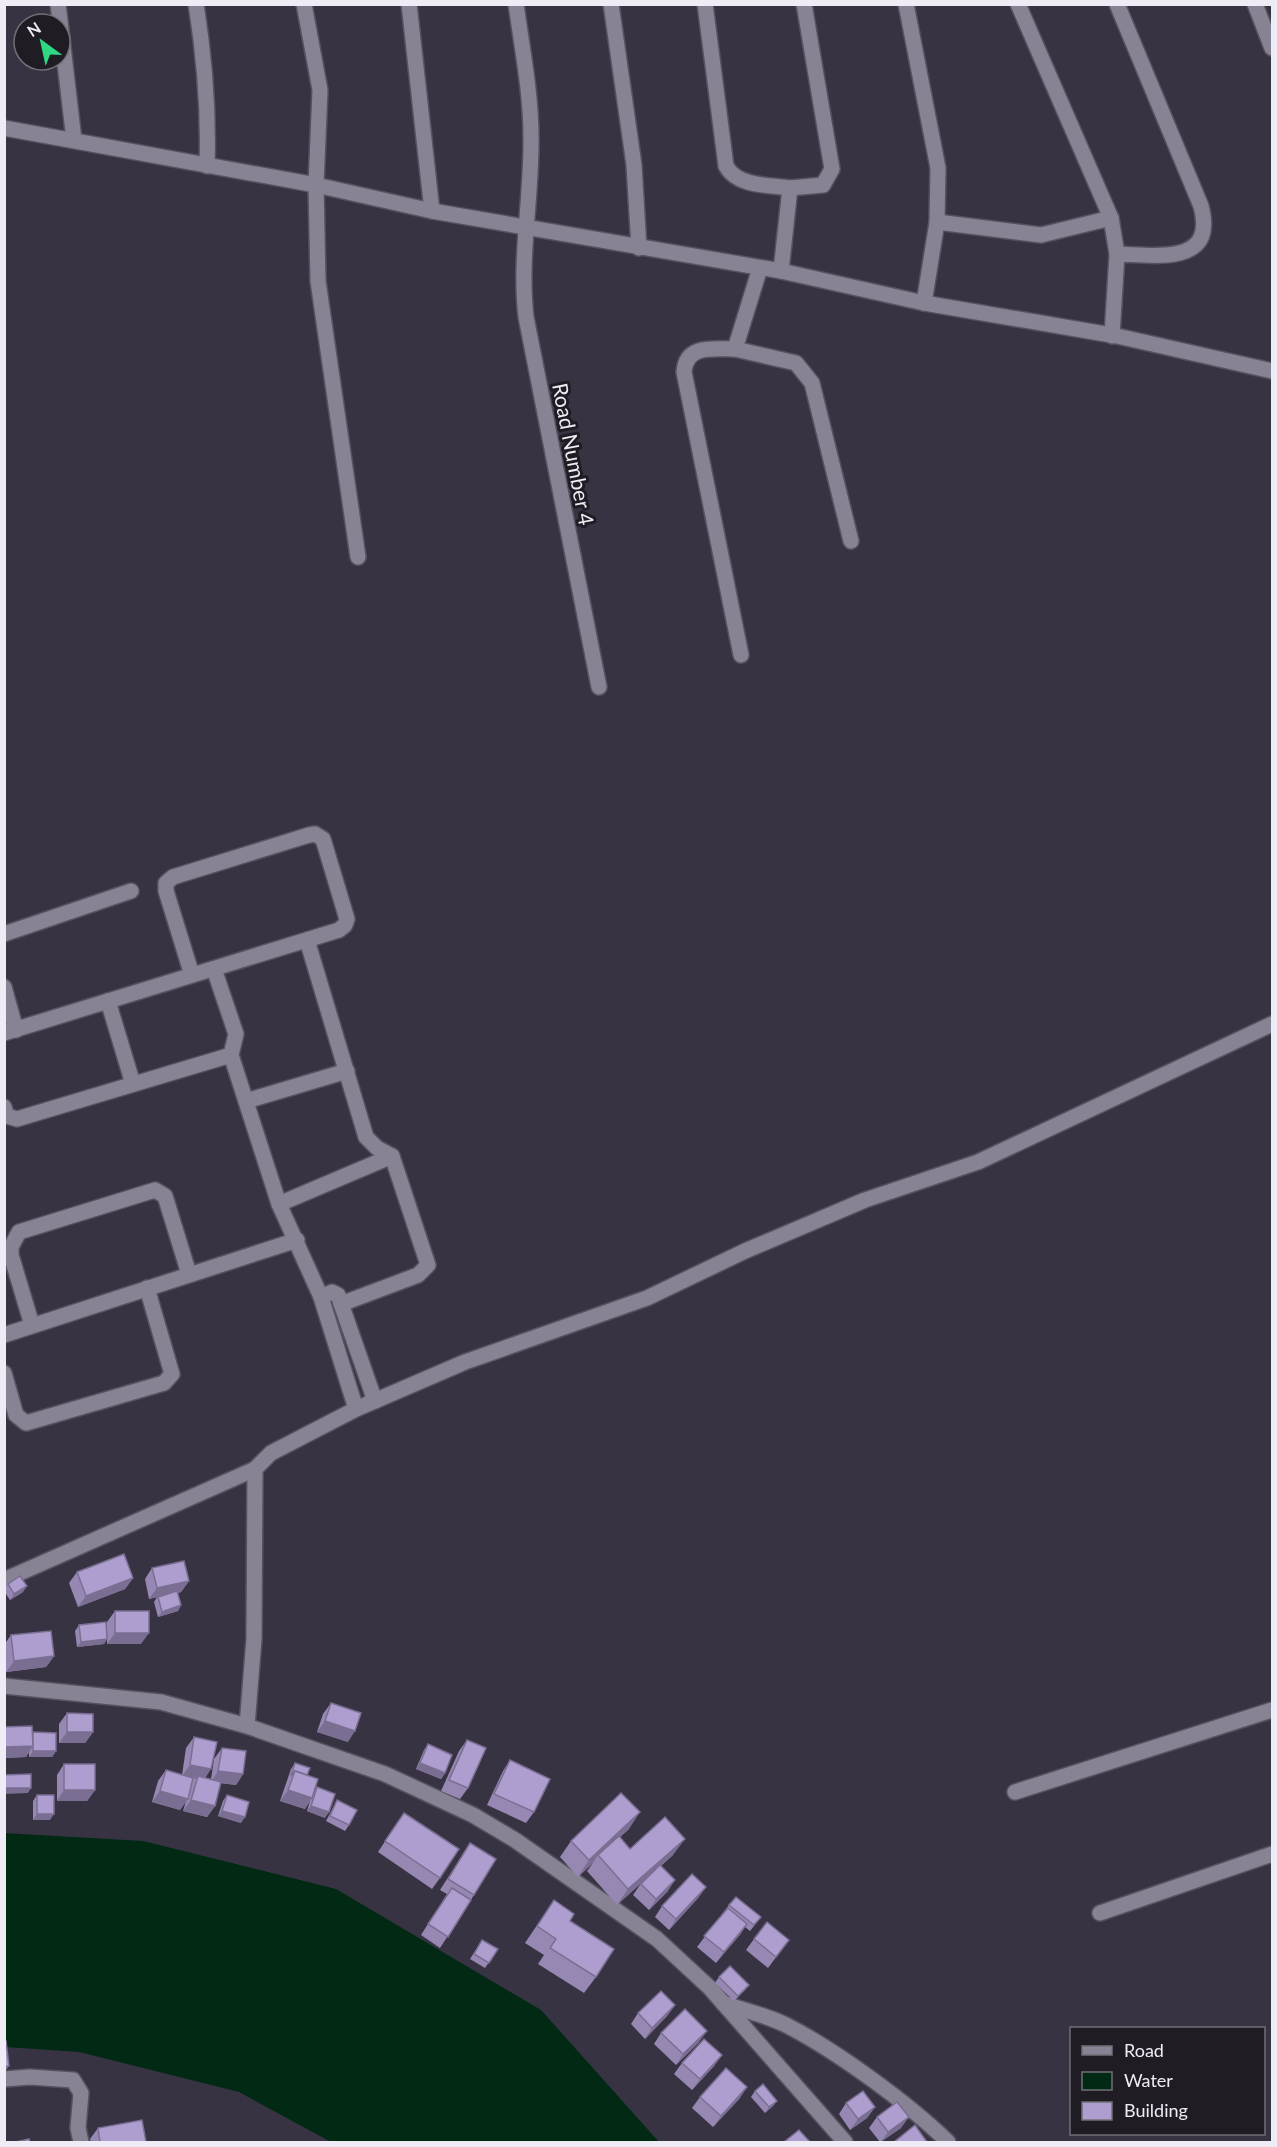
<svg xmlns="http://www.w3.org/2000/svg" width="1277" height="2147" viewBox="0 0 1277 2147" font-family="Lato,sans-serif">
  <style>
    .water { fill: #022914 }
    .lines { fill: none; stroke-linecap: round; stroke-linejoin: round }
    .street-casing { stroke: #56515e; stroke-width: 18 }
    .secondary-casing { stroke: #56515e; stroke-width: 18 }
    .street { stroke: #878294; stroke-width: 15 }
    .secondary { stroke: #878294; stroke-width: 15 }
    .wall { fill: #9688b3 }
    .shaded-wall { fill: #7a6f92 }
    .building { fill: #ae9ed0; stroke: #7a6f92; stroke-width: 1.5 }
    .labels { text-anchor: middle; dominant-baseline: central; stroke-width: 6; stroke-linejoin: round; paint-order: stroke }
    .street-label { font-size: 21px; fill: #efecf6; stroke: #1f1c23 }
  </style>
  <rect width="100%" height="100%" fill="#383343"/>
  <path class="water" d="M4,1833l139,8 193,48 205,121 118,132h-328l-92,-50 -160,-40 -74,-5z"/>
  <g class="lines">
    <defs>
      <g id="street">
        <path d="M58,4l16,136"/>
        <path d="M196,4c9,57 13,105 11,162"/>
        <path d="M304,4l16,86 -4,95 2,96 40,276"/>
        <path d="M409,4l23,207"/>
        <path d="M516,4c6,44 15,89 15,133 1,60 -12,120 -5,180l73,370"/>
        <path d="M611,4l23,161 5,83"/>
        <path d="M705,4l21,162c11,21 44,19 64,22"/>
        <path d="M906,4l32,164 -1,54 -13,81"/>
        <path d="M1018,4l93,214 6,36 -5,82"/>
        <path d="M1117,4l84,202c16,60 -45,49 -84,48"/>
        <path d="M1255,4l17,44"/>
        <path d="M937,222l104,13 70,-17"/>
        <path d="M781,271l9,-83 33,-3 9,-16 -28,-165"/>
        <path d="M735,349l61,14 16,20 39,158"/>
        <path d="M741,655l-57,-283c2,-28 29,-23 51,-23l25,-81"/>
        <path d="M4,934l127,-43"/>
        <path d="M307,940l59,197 11,11 15,8 36,109 -10,10 -77,29"/>
        <path d="M214,969l22,65 -5,21 48,149 42,93"/>
        <path d="M4,987l12,43"/>
        <path d="M108,1001l25,83"/>
        <path d="M4,1033l335,-103 6,-5 2,-6 -24,-80 -8,-5 -6,1 -136,42 -7,6v8l26,84"/>
        <path d="M246,1101l101,-30"/>
        <path d="M4,1107l3,9 10,3 214,-64"/>
        <path d="M279,1204l113,-48"/>
        <path d="M32,1325l-21,-70v-8l8,-15 136,-42 10,6 24,78"/>
        <path d="M4,1335l293,-95"/>
        <path d="M4,1373l12,42 10,8 138,-40 8,-9 -25,-86"/>
        <path d="M356,1409l-35,-112 11,-5 6,3 37,106"/>
        <path d="M4,1580l251,-111"/>
        <path d="M1015,1792l257,-82"/>
        <path d="M1100,1913l172,-59"/>
        <path d="M723,2003c20,7 42,12 61,21 50,25 124,79 164,118"/>
        <path d="M4,2079l26,-2 43,3 8,13 -3,35 3,14"/>
      </g>
      <g id="secondary">
        <path d="M4,128l312,57 116,26 349,60 143,32 193,33 155,35"/>
        <path d="M4,1686l157,16 86,24 138,48 88,41 42,25 142,99 53,49 135,154"/>
        <path d="M247,1726l7,-87 1,-170 16,-16 85,-44 109,-47 182,-64 98,-47 120,-51 113,-38 294,-138"/>
      </g>
    </defs>
    <use href="#street" class="street-casing"/>
    <use href="#secondary" class="secondary-casing"/>
    <use href="#street" class="street"/>
    <use href="#secondary" class="secondary"/>
  </g>
  <g class="wall">
    <path d="M152,1568l37,13 -8,11 -3,1 3,12 -3,6 -20,6 -4,-15 3,-5 -8,2 -4,-20z"/>
    <path d="M77,1572l56,6 -8,11 -47,18 -9,-24z"/>
    <path d="M8,1584l15,8 -13,8 -6,-9v-3z"/>
    <path d="M115,1611l26,33h-34v-5l-3,5 -27,3 -2,-16 4,-6 28,11v-14z"/>
    <path d="M11,1635l43,21 -8,11 -40,5 -2,-27z"/>
    <path d="M331,1703l17,39 -31,-10 6,-18z"/>
    <path d="M67,1713l26,19 -8,11h-26v-19z"/>
    <path d="M4,1727l29,6 23,18 -4,6h-23v-5l-3,5 -22,1z"/>
    <path d="M194,1737l11,41 6,1 3,-20 8,-11 21,26 -7,11 -15,-2 -6,23 -8,11 -24,-6 3,-10 -6,9 -28,-8 6,-21 8,-11 16,5 4,-27z"/>
    <path d="M467,1740l1,48 -8,11 -19,-8 18,-40z"/>
    <path d="M428,1744l17,29 -4,6 -25,-10 8,-19z"/>
    <path d="M510,1760l24,52 -8,11 -39,-18 16,-34z"/>
    <path d="M295,1763l12,12 8,16 2,-4 8,31 -18,-7 3,-10 -5,8 -25,-8 11,-32z"/>
    <path d="M64,1764l31,26 -8,11h-30v-26z"/>
    <path d="M37,1795l13,25h-17v-19z"/>
    <path d="M227,1795l14,28 -23,-7 5,-15z"/>
    <path d="M337,1800l12,25 -4,6 -19,-10z"/>
    <path d="M404,1813l36,65 -8,11 -54,-37z"/>
    <path d="M629,1829l-9,8 10,12 43,6 -12,11 7,25 -19,19 -16,-15 9,-13 -25,23 -30,-34 6,-8 -15,14 -18,-20 11,-16z"/>
    <path d="M470,1843l4,52 -34,53 -19,-13 26,-41 -7,-4z"/>
    <path d="M706,1887l-8,11 -29,32 -14,-13 7,-11z"/>
    <path d="M554,1900l16,21 26,56 -12,16 -46,-29 6,-9 -19,-12z"/>
    <path d="M729,1905l32,12 -11,14 -5,-4 -29,36 -19,-16z"/>
    <path d="M754,1939l35,1 -21,28 -22,-18z"/>
    <path d="M482,1940l16,9 -13,19 -15,-9z"/>
    <path d="M719,1977l26,13 -11,11 -19,-18z"/>
    <path d="M675,2005l-8,11 -22,23 -14,-15 7,-11z"/>
    <path d="M661,2033l38,9 -23,23 -22,-21z"/>
    <path d="M722,2055l-8,11 -22,24 -18,-16 8,-11z"/>
    <path d="M755,2091l22,10 -4,5 -8,7 -14,-16z"/>
    <path d="M700,2097l40,1 -27,29 -21,-19z"/>
    <path d="M846,2103l29,4 -8,11 -17,12 -11,-16z"/>
    <path d="M877,2117l24,11 -21,14 -11,-14z"/>
    <path d="M98,2128l48,14h-55l-1,-3z"/>
  </g>
  <g class="shaded-wall">
    <path d="M133,1578l-8,11 -47,18 8,-11z"/>
    <path d="M189,1581l-8,11 -32,7 8,-11z"/>
    <path d="M27,1586l-4,6 -13,8 4,-6z"/>
    <path d="M181,1605l-3,6 -20,6 4,-5z"/>
    <path d="M115,1633h34l-8,11h-34z"/>
    <path d="M107,1639l-3,5 -27,3 4,-5z"/>
    <path d="M54,1656l-8,11 -40,5 8,-11z"/>
    <path d="M325,1721l30,10 -7,11 -31,-10z"/>
    <path d="M67,1732h26l-8,11h-26z"/>
    <path d="M33,1746l-7,11 -22,1 1,-11z"/>
    <path d="M33,1751h23l-4,6h-23z"/>
    <path d="M420,1763l25,10 -4,6 -25,-10z"/>
    <path d="M190,1765l21,4 -7,11 -6,-4 -2,3 -14,-3z"/>
    <path d="M218,1771l25,3 -7,11 -25,-3z"/>
    <path d="M4,1788h27l-3,5 -24,1z"/>
    <path d="M64,1790h31l-8,11h-30z"/>
    <path d="M288,1790l24,8 -7,11 -25,-8z"/>
    <path d="M160,1791l28,8 -8,11 -28,-8z"/>
    <path d="M191,1800l24,6 -8,11 -24,-6z"/>
    <path d="M311,1806l18,6 -4,6 -18,-7z"/>
    <path d="M222,1811l23,6 -4,6 -23,-7z"/>
    <path d="M640,1812l-11,17 -30,27 -1,-1 -5,8 -15,14 11,-17z"/>
    <path d="M37,1814h17l-4,6h-17z"/>
    <path d="M685,1839l-12,16 -56,50 11,-16z"/>
    <path d="M675,1880l-7,11 -19,19 7,-11z"/>
    <path d="M706,1887l-8,11 -29,32 7,-11z"/>
    <path d="M747,1924l-7,11 -24,28 8,-11z"/>
    <path d="M749,1985l-4,5 -11,11 4,-5z"/>
    <path d="M675,2005l-8,11 -22,23 7,-11z"/>
    <path d="M707,2031l-8,11 -23,23 7,-11z"/>
    <path d="M722,2055l-8,11 -22,24 8,-11z"/>
    <path d="M9,2066l-5,7v-6z"/>
    <path d="M747,2087l-7,11 -27,29 8,-11z"/>
    <path d="M777,2101l-4,5 -8,7 4,-6z"/>
    <path d="M875,2107l-8,11 -17,12 8,-11z"/>
    <path d="M909,2117l-8,11 -20,14 7,-10z"/>
  </g>
  <g class="building">
    <path d="M124,1554l9,24 -47,18 -9,-24z"/>
    <path d="M184,1561l5,20 -32,7 -5,-20z"/>
    <path d="M20,1576l7,10 -13,8 -6,-10z"/>
    <path d="M177,1591l4,14 -19,7 -4,-15z"/>
    <rect x="115" y="1611" width="34" height="22"/>
    <path d="M106,1622l1,17 -26,3 -2,-17z"/>
    <path d="M51,1631l3,25 -40,5 -3,-26z"/>
    <path d="M331,1703l30,10 -6,18 -30,-10z"/>
    <path d="M67,1713l26,1v18h-26z"/>
    <path d="M32,1726l1,20 -28,1 -1,-20z"/>
    <path d="M33,1732l23,1v18h-23z"/>
    <path d="M194,1737l23,5 -6,27 -21,-4z"/>
    <path d="M467,1740l19,8 -18,40 -19,-8z"/>
    <path d="M428,1744l24,11 -7,18 -25,-10z"/>
    <path d="M222,1748l24,3 -3,23 -25,-3z"/>
    <path d="M510,1760l40,19 -16,33 -40,-18z"/>
    <path d="M295,1763l15,5 -3,7 -12,-4 -4,5z"/>
    <rect x="64" y="1764" width="31" height="26"/>
    <path d="M166,1770l27,8 -5,21 -28,-8z"/>
    <path d="M295,1771l23,8 -6,19 -24,-8z"/>
    <path d="M31,1774v14h-27v-13z"/>
    <path d="M198,1776l23,6 -6,24 -24,-6z"/>
    <path d="M317,1787l18,7 -6,18 -18,-6z"/>
    <path d="M621,1793l19,19 -51,48 -18,-19z"/>
    <rect x="37" y="1795" width="17" height="19"/>
    <path d="M227,1795l22,7 -4,15 -23,-6z"/>
    <path d="M337,1800l20,10 -8,15 -19,-9z"/>
    <path d="M404,1813l55,36 -19,29 -55,-37z"/>
    <path d="M665,1817l20,22 -57,50 -30,-34 21,-19 11,13z"/>
    <path d="M470,1843l26,16 -22,36 -26,-16z"/>
    <path d="M660,1865l15,15 -19,19 -15,-15z"/>
    <path d="M692,1874l14,13 -30,32 -14,-13z"/>
    <path d="M452,1888l19,12 -23,37 -20,-13z"/>
    <path d="M736,1897l25,20 -7,8 -25,-20z"/>
    <path d="M554,1900l20,14 -4,7 44,28 -18,28 -46,-29 6,-9 -19,-13z"/>
    <path d="M728,1908l19,16 -23,28 -20,-16z"/>
    <path d="M767,1922l22,18 -13,17 -22,-18z"/>
    <path d="M482,1940l16,9 -9,14 -15,-9z"/>
    <path d="M730,1966l19,19 -11,11 -19,-19z"/>
    <path d="M661,1991l14,14 -23,23 -14,-15z"/>
    <path d="M685,2009l22,22 -24,23 -22,-21z"/>
    <path d="M704,2039l18,16 -22,24 -18,-16z"/>
    <path d="M4,2041h2l3,25 -5,1z"/>
    <path d="M726,2068l21,19 -26,29 -21,-19z"/>
    <path d="M763,2084l14,17 -8,6 -14,-16z"/>
    <path d="M863,2091l12,16 -17,12 -12,-16z"/>
    <path d="M897,2102l12,15 -21,15 -11,-15z"/>
    <path d="M142,2120l4,22h-46l-2,-14z"/>
    <path d="M915,2125l12,17h-33z"/>
    <path d="M799,2130l11,12h-26z"/>
    <path d="M29,2139l1,3h-14z"/>
  </g>
  <g class="labels">
    <g class="street-label">
      <text transform="translate(574 454) rotate(79)">Road Number 4</text>
    </g>
  </g>
  <rect width="1277" height="2147" fill="none" stroke="#efecf6" stroke-width="12"/>
  <rect x="1070" y="2027" width="195" height="108" fill="#1f1c23" stroke="#726f77" stroke-width="1.5"/>
  <rect x="1082" y="2046" width="30" height="9" fill="#878294" stroke="#726f77" stroke-width="1.5"/>
  <text x="1124" y="2057" font-size="18" fill="#efecf6">Road</text>
  <rect x="1082" y="2072" width="30" height="18" fill="#022914" stroke="#726f77" stroke-width="1.5"/>
  <text x="1124" y="2087" font-size="18" fill="#efecf6">Water</text>
  <rect x="1082" y="2102" width="30" height="18" fill="#ae9ed0" stroke="#726f77" stroke-width="1.5"/>
  <text x="1124" y="2117" font-size="18" fill="#efecf6">Building</text>
  <g transform="translate(42 42) rotate(327)"><circle r="28" fill="#1f1c23" stroke="#726f77" stroke-width="1.5"/>
  <path d="M0-4.5L10 22L0 15L-10 22Z" fill="#2fd883"/>
  <text y="-9" font-size="16" font-weight="bold" text-anchor="middle" fill="#efecf6">N</text>
  </g>
</svg>
